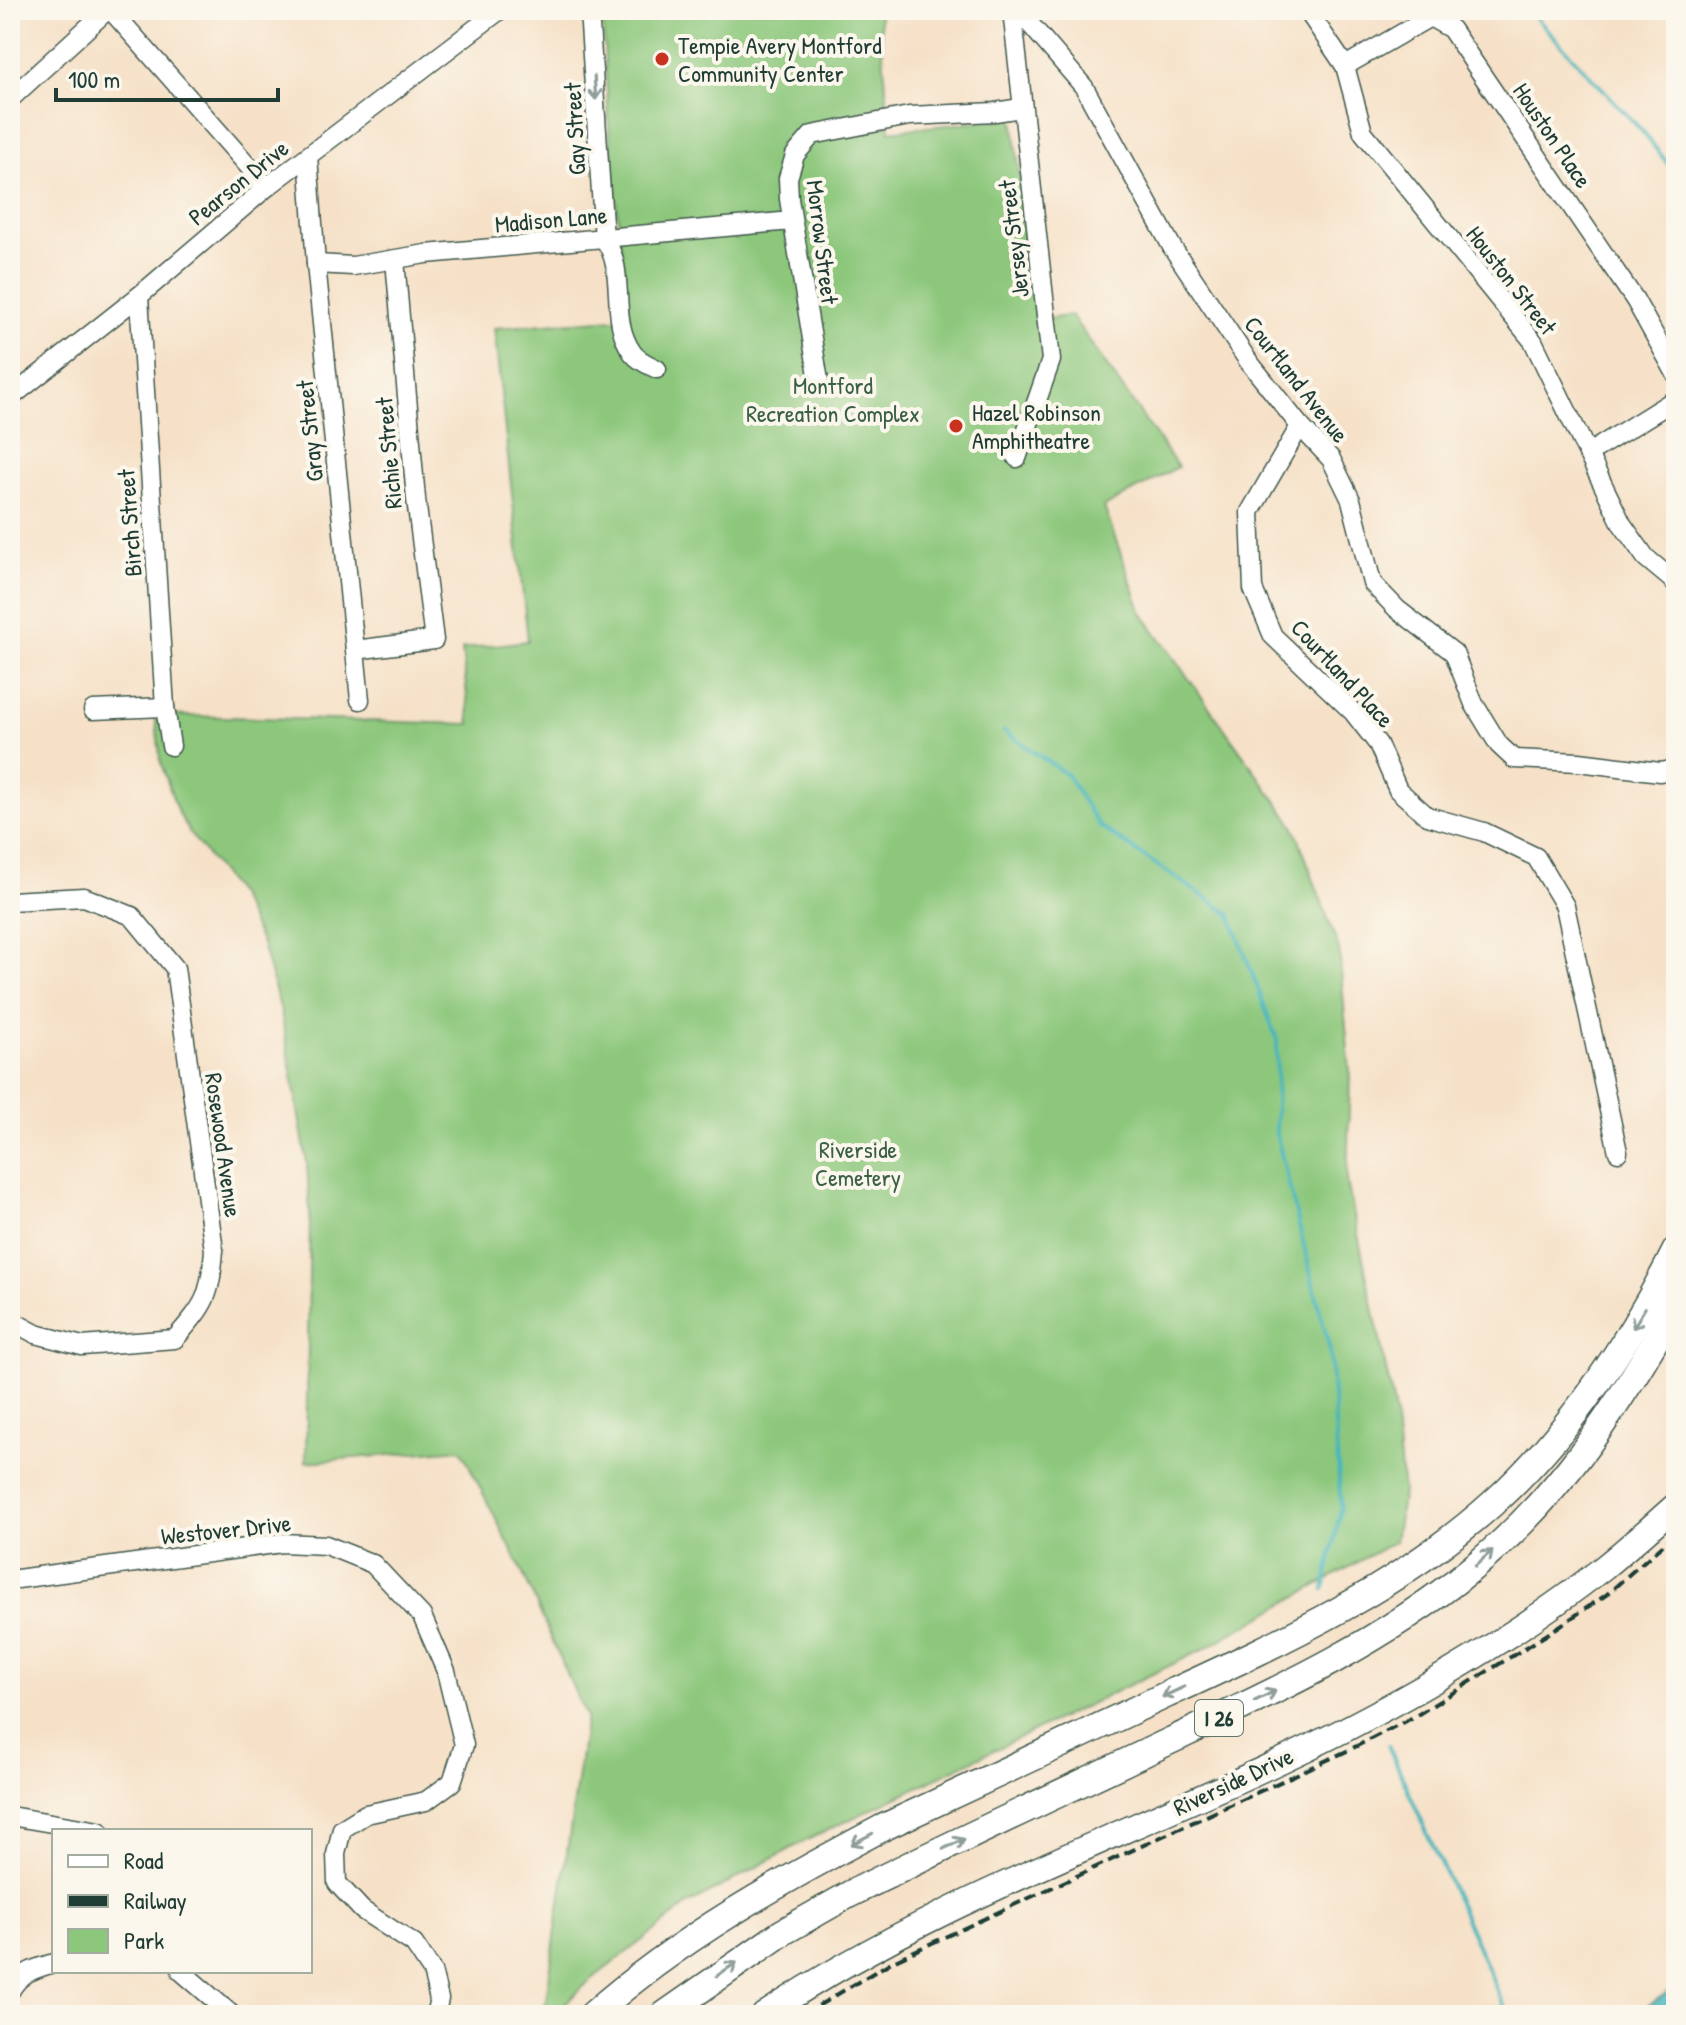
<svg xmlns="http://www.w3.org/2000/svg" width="1686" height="2025" viewBox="0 0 1686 2025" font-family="'Patrick Hand',sans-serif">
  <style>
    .green { fill: #8cc77c; stroke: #568258; stroke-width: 2 }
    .water { fill: #45b5bb; stroke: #327978; stroke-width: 2 }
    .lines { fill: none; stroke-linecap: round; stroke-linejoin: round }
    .stream { stroke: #45b5bb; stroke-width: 4 }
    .minor-casing { stroke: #3f564a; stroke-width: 21 }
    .major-casing { stroke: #3f564a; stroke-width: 27 }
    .highway-casing { stroke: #3f564a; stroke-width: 29 }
    .minor { stroke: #fff; stroke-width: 18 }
    .major { stroke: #fff; stroke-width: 24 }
    .highway { stroke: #fff; stroke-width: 26 }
    .rail { stroke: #1f3d34; stroke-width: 4; stroke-dasharray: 12 6; stroke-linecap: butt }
    .oneway { stroke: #8f9e9a }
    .poi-dot { fill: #c8321e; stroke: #fbf7ec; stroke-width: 3 }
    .labels { text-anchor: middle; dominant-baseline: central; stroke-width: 8; stroke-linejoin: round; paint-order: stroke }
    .shield { fill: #fbf7ec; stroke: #61756b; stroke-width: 2 }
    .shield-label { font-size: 22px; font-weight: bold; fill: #1f3d34 }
    .poi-label { font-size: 24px; fill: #1f3d34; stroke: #fbf7ec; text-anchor: start }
    .street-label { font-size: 24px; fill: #1f3d34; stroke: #fbf7ec }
    .park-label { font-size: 24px; fill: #3a6046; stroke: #fbf7ec }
  </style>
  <rect width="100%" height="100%" fill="#fbf7ec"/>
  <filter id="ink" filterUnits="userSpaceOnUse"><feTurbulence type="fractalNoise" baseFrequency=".0125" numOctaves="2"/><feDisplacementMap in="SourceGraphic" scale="16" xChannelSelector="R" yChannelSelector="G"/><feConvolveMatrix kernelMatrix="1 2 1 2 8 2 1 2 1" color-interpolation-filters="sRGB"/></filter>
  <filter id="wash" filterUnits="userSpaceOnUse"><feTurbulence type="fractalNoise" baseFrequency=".006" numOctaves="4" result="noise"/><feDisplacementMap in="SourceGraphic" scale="32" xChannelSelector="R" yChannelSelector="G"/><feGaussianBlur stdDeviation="1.8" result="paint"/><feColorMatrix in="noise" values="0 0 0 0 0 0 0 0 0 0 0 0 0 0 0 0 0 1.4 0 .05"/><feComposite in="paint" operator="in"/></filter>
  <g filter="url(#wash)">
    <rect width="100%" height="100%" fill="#f6e1c8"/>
    <path class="green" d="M602,10h277l11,121 123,-13 24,203 34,-6 107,152 -74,40 38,106 152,213 45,123 11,123 -3,110 48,230 8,80 -8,49 -193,109 -399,192 -114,62 -97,75 -40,36h-8l42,-298 -64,-146 -61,-122 -155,13 4,-249 -3,-50 -26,-152 -19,-67 -24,-49 -49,-63 -12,-22 -16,-47 -6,-48 315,9 -8,-75 66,-8 -34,-313 134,-10 -19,-191z"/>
    <path class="water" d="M1676,1986v29h-53l25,-9z"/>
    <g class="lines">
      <g class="stream">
        <path d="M1529,10l113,121 34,43"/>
        <path d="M1004,731l63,44 32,51 131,88 47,126 -1,93 54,218 11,157 -17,81"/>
        <path d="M1388,1745l120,270"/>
      </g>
    </g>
  </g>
  <g filter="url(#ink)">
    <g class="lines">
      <defs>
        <g id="minor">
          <path d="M111,10l156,177"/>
          <path d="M589,10l15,229c24,32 4,79 28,113 5,8 17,13 25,17"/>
          <path d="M1012,10l39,350 -34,98"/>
          <path d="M1018,10l66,77 88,160 77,115 51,64 31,33 20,41 21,83 25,26 57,44 20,51 25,41 15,14 65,3 81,10 16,-3"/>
          <path d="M1307,10l38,56 18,66 170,209 89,183 24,34 30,25"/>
          <path d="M1345,66l85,-49 21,12 184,271 41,74"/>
          <path d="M10,99l97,-89"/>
          <path d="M308,156l8,108 44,436"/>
          <path d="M316,264l37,2 73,-12 366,-33"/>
          <path d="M139,296l26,411 6,39"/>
          <path d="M819,381l-30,-182 -1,-21 7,-23 17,-20 97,-19 86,-4 26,-4"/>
          <path d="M10,398l129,-102 128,-109 233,-177"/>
          <path d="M1300,426l-50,86 3,77 20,47 80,76 25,32 20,46 29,26 57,16 52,25 29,49 53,246"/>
          <path d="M1589,453l87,-54"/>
          <path d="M355,650l79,-10 -18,-141 -21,-239"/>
          <path d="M93,710l72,-3"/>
          <path d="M10,901l74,-4 48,19 43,52 39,282c-4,48 -8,53 -39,89l-93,7 -46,-12 -26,-14"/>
          <path d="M10,1580l272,-37 44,2 47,19 49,52 24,55 18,74 -12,37 -26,19 -60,13 -24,15 -6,25 1,29 25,27 52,34 18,27 7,28 -4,16"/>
          <path d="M10,1816l89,15"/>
          <path d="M181,1971l51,44"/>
          <path d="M10,1991c11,-19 24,-22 44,-28"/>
        </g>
        <path id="major" d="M764,2015c180,-121 389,-188 582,-286 87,-45 180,-100 257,-161 25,-20 49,-42 73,-63"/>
        <g id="highway">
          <path d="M592,2015c87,-77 188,-133 290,-187 95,-44 189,-88 284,-133 115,-53 232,-106 327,-192 78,-71 136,-160 183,-253"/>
          <path d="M664,2015l119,-83 67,-38c107,-53 215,-103 322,-154 104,-49 209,-97 298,-170 91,-74 150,-165 206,-266"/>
        </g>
      </defs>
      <use href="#minor" class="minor-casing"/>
      <use href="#major" class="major-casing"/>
      <use href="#highway" class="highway-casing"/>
      <use href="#minor" class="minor"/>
      <use href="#major" class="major"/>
      <use href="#highway" class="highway"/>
      <path class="rail" d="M803,2015l90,-54 456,-211 68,-35 129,-80 60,-40 70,-62"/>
    </g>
    <defs><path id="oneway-shaft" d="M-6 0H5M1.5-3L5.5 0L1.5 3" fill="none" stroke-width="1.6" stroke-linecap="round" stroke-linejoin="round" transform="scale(2)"/></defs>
    <g class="oneway">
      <use href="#oneway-shaft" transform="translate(595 88) rotate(86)"/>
      <use href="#oneway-shaft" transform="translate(1639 1318) rotate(121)"/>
      <use href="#oneway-shaft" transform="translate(1484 1558) rotate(-43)"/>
      <use href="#oneway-shaft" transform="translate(1173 1692) rotate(155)"/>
      <use href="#oneway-shaft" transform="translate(1265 1696) rotate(-26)"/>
      <use href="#oneway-shaft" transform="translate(862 1839) rotate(152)"/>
      <use href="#oneway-shaft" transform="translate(954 1844) rotate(-25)"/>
      <use href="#oneway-shaft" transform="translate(727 1969) rotate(-34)"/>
    </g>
  </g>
  <g class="poi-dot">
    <circle cx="662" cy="59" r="8"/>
    <circle cx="956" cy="426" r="8"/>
  </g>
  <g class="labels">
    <rect class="shield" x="1195" y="1700" width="48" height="36" rx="6"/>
    <g class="shield-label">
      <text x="1219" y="1718">I 26</text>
    </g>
    <g class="poi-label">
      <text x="678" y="45">Tempie Avery Montford<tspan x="678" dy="28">Community Center</tspan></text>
      <text x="972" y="412">Hazel Robinson<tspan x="972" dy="28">Amphitheatre</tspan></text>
    </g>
    <g class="street-label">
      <text transform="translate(574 129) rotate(-93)">Gay Street</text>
      <text transform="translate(1553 135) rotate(56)">Houston Place</text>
      <text transform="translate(238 182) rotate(-39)">Pearson Drive</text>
      <text transform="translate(551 219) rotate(-5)">Madison Lane</text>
      <text transform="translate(1013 239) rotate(-97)">Jersey Street</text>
      <text transform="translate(823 242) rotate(83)">Morrow Street</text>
      <text transform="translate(1512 280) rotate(52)">Houston Street</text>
      <text transform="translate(1297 379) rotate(52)">Courtland Avenue</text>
      <text transform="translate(309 431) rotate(-96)">Gray Street</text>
      <text transform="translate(388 453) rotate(-95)">Richie Street</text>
      <text transform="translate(129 523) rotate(-94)">Birch Street</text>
      <text transform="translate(1343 673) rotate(47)">Courtland Place</text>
      <text transform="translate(224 1145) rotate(82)">Rosewood Avenue</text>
      <text transform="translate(226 1529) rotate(-6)">Westover Drive</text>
      <text transform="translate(1233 1781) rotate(-25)">Riverside Drive</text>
    </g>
    <g class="park-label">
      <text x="833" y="385">Montford<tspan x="833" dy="28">Recreation Complex</tspan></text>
      <text x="858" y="1149">Riverside<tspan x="858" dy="28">Cemetery</tspan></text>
    </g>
  </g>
  <rect width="1686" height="2025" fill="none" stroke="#fbf7ec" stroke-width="40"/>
  <rect x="52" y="1829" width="260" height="144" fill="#fbf7ec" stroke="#a3ada2" stroke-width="2"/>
  <rect x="68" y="1855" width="40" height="12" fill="#ffffff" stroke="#a3ada2" stroke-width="2"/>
  <text x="124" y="1869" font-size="24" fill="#1f3d34">Road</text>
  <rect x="68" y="1895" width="40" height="12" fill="#1f3d34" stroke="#a3ada2" stroke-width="2"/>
  <text x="124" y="1909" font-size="24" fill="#1f3d34">Railway</text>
  <rect x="68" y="1929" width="40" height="24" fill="#8cc77c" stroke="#a3ada2" stroke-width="2"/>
  <text x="124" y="1949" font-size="24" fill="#1f3d34">Park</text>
  <path d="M56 88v12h222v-12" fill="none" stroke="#1f3d34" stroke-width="4"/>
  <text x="68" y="88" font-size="24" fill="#1f3d34" stroke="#fbf7ec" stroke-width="6" paint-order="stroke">100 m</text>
</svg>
